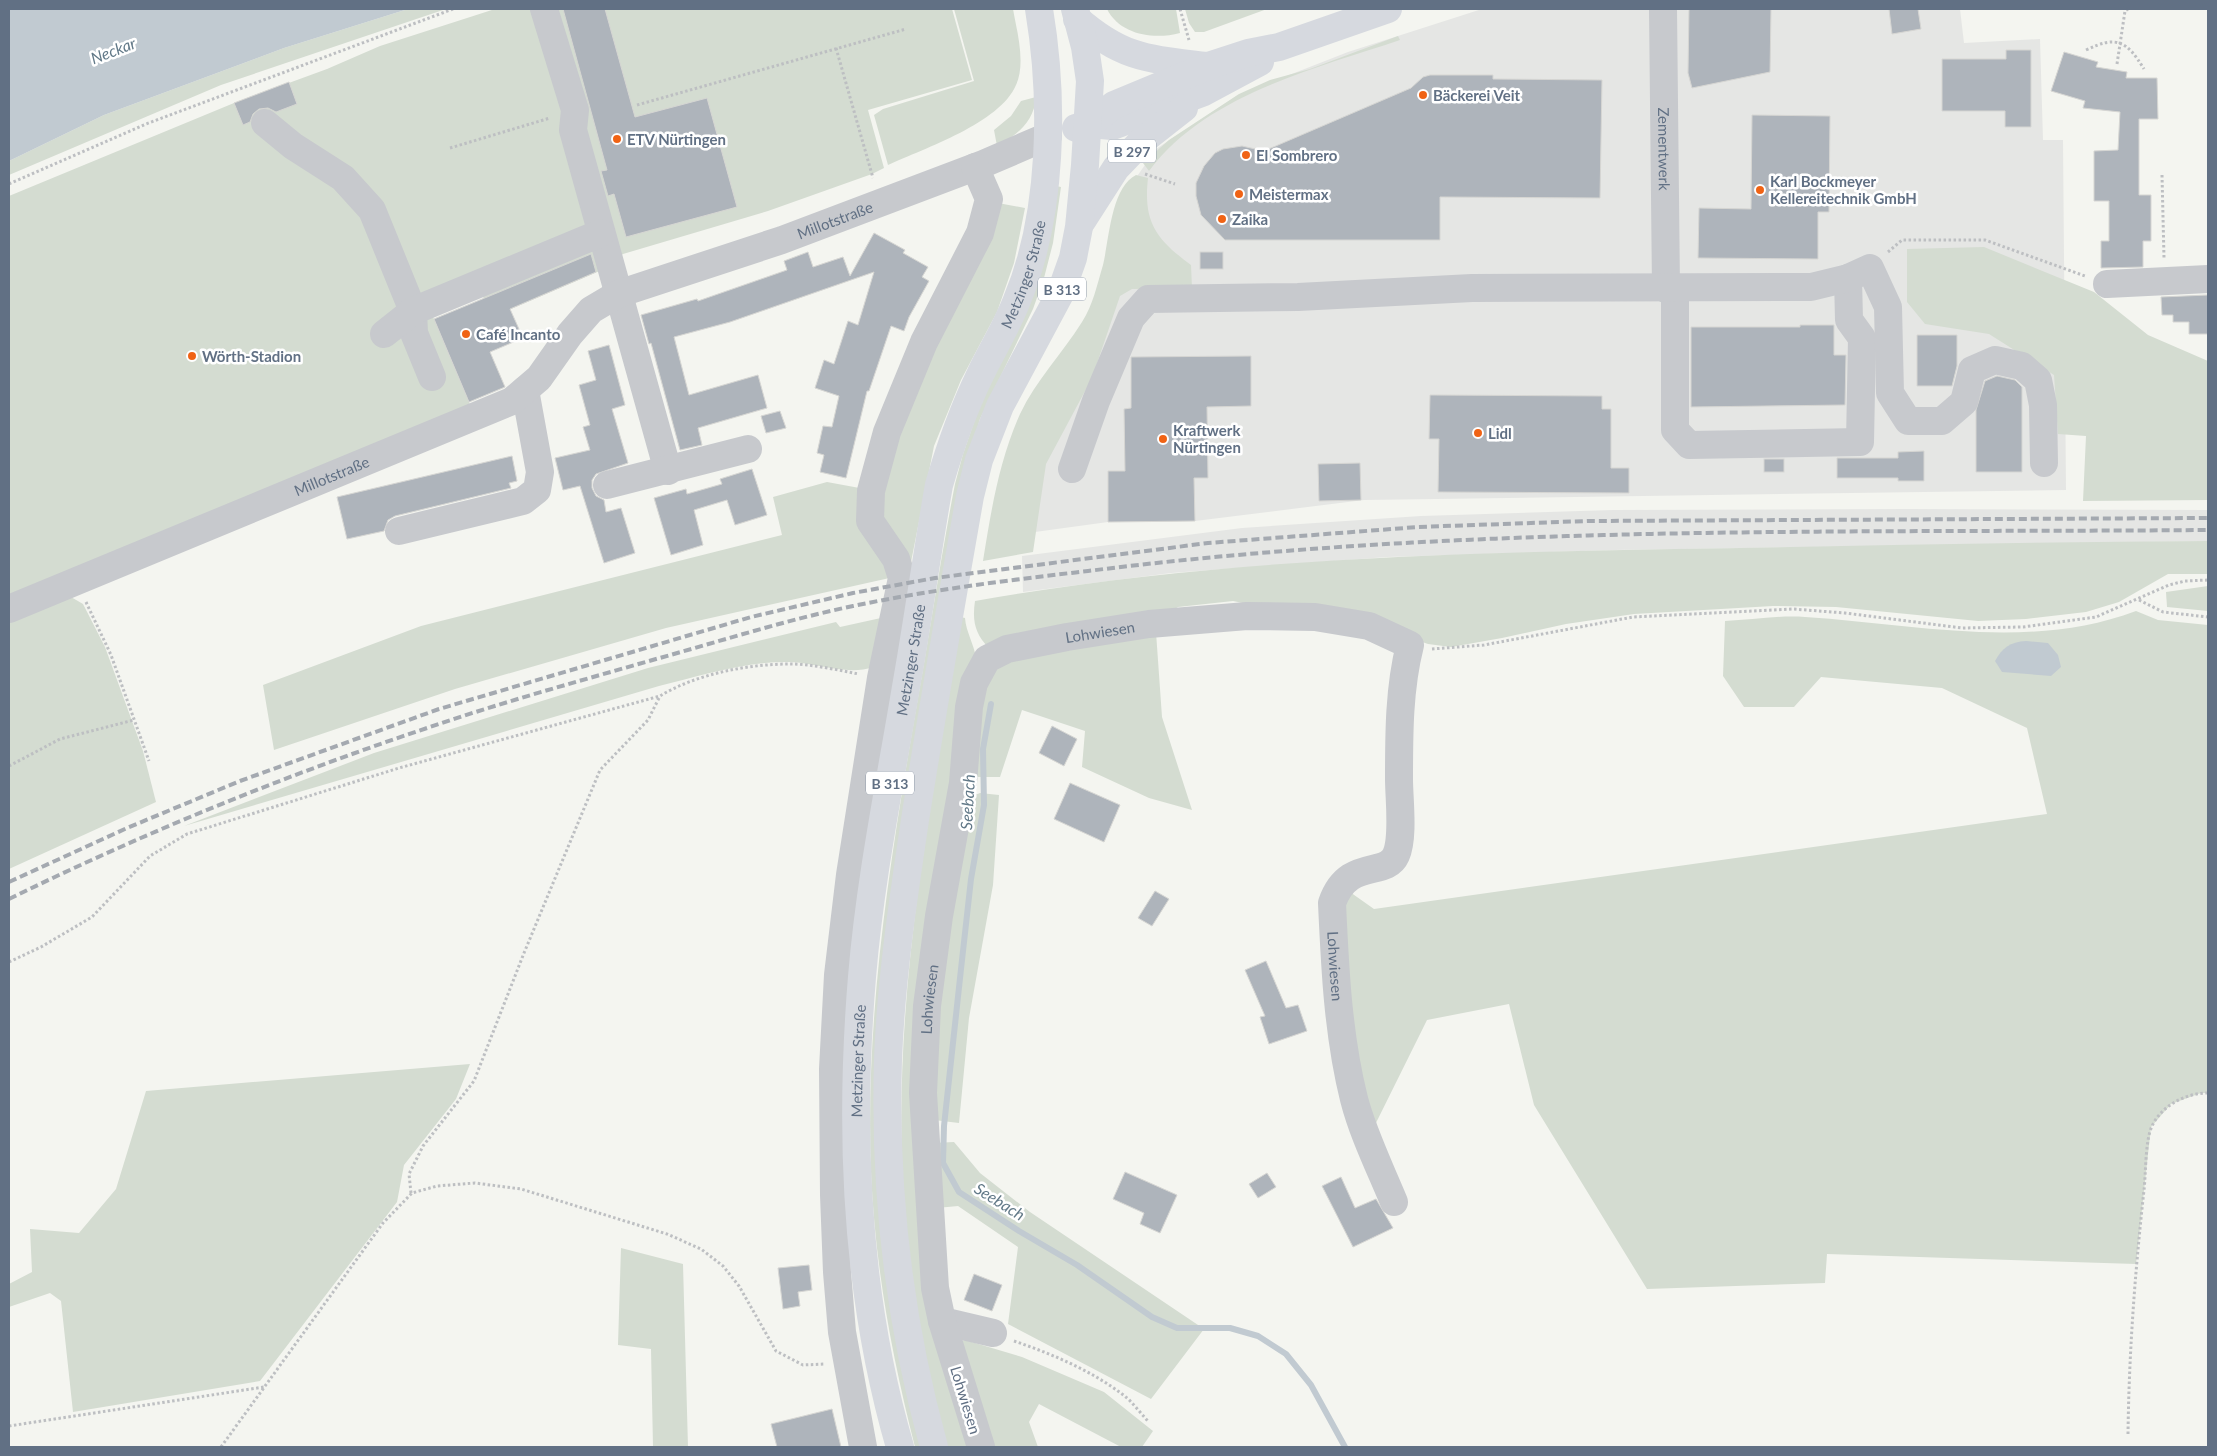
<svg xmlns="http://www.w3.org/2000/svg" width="2217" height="1456" viewBox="0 0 2217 1456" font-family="Lato,sans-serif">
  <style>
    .built { fill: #e5e6e4 }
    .green { fill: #d4dcd1 }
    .water { fill: #c1cad1 }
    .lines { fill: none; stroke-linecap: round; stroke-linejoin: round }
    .stream { stroke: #c1cad1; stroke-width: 6 }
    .building { fill: #aeb4bb; stroke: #d6d6d3 }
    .path { stroke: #bdbfc2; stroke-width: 3; stroke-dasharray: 2.5 2.5; stroke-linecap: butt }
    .minor { stroke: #c7c9cd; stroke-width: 28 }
    .major { stroke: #d6d9df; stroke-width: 28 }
    .rail { stroke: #a4a9b0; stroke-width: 4; stroke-dasharray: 8 4; stroke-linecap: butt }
    .poi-dot { fill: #f06315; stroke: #fff; stroke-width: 2 }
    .labels { text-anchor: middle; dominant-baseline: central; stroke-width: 5; stroke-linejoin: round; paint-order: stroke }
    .shield { fill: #fff; stroke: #909ba9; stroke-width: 1 }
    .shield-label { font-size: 14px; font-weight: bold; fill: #617084 }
    .poi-label { font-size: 15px; font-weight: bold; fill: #617084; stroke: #fff; text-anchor: start }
    .street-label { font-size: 15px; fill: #617084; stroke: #fff }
    .water-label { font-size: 16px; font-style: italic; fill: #627988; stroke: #fff }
  </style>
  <rect width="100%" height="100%" fill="#f4f5f0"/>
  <g class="built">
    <path d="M1482,9h478l4,34 76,-4 3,101h20l3,350 -702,10 -169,21 -87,1 -73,10 6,-70 60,-123 23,-144 32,-46 82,-54 110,-43z"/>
    <path d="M1907,509l301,1v31l-594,9 -227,7 -216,16 -148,19 -1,-36 220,-28 179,-12 192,-6z"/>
  </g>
  <g class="green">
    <path d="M408,9h38l-225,76 -212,90v-14l95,-46 180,-67z"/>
    <path d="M495,9h457l20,71 -104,30 16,58 -12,6 -104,37 -145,43 -21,16 -110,47 -12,-27 -49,22 40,95 -462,196v-407l225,-93 93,-34 53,-23z"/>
    <path d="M954,9h59c4,23 13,54 3,76 -16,38 -91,63 -128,80l-14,-50 9,-6 91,-28z"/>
    <path d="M1107,9h69l4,24c-26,7 -60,2 -73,-24z"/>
    <path d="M1185,9h82l-63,23h-9l-6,-9z"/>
    <path d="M1398,36l2,4c-86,29 -195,55 -251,131l-6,-8 26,-23 70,-46 31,-14 40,-11z"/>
    <path d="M1036,97c-2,25 -19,38 -39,49l-3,-16 17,-14 10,-15z"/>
    <path d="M1136,175l12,3c-5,44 8,61 43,87l1,23 -60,1 -12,7 -28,82 -46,86 -13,88 -50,9c8,-50 16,-100 37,-147 16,-34 42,-60 62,-92 11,-17 15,-37 21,-57 6,-24 8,-78 33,-90z"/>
    <path d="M1056,186l5,1 -8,56 -9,35 -11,31 -53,110 -11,36 -89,558 41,434h-6c-23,-90 -40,-181 -44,-275 -6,-153 18,-306 44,-457 14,-77 25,-154 40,-231l8,-30z"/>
    <path d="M998,203l27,5 -11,55 -17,49 -36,68 -27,66 -24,121 -33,-43 6,-62z"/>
    <path d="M1984,247l110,45 54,43 60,26v139l-125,1 3,-65 -28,-2 -4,-59 -65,-41 -64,-10 -18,-22v-53z"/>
    <path d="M827,482l38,7 29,88 -228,51 -211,61 -181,61 -11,-65 158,-59 361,-91 -9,-38z"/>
    <path d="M2208,541v33h-40l-49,28 -33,10 -60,7 -48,2 -142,-14 -63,-1 -139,8 -68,10 -64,14 -51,9 -23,-3 -23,-8 -172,-35 -55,6 -17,11 -172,30c-14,-14 -17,-27 -14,-47 231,-41 465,-48 699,-52 178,-3 356,-7 534,-8z"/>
    <path d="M2208,586v25l-41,-4 -1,-15z"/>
    <path d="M71,597l12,7 22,43 38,104 13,51 -147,67v-250z"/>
    <path d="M2136,611l22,9 50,5v468h-7l-30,11 -20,23 -15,137 -309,-10 -2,29 -178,6 -113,-184 -25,-101 -82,16 -59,119 -33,-245 5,-9 34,24 673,-95 -20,-86 -85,-40 -121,-11 -27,30h-50l-21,-31 2,-55c26,-1 54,-6 80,-4 110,7 225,34 331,-6z"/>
    <path d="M890,616l-17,51c-25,9 -56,-4 -83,-5 -44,-1 -89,14 -131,24l-475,140 190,-73 274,-85 188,-46 4,5z"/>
    <path d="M961,617l4,1c1,14 9,26 11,40l-55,468 55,321h-29c-9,-39 -21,-79 -28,-119 -11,-54 -15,-112 -17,-167 -6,-183 30,-364 59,-544z"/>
    <path d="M1156,632l6,85 30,93 -43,-12 -67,-31 3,-36 -63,-21 -22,67h-27l3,-74 19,-41z"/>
    <path d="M980,793l19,2 -6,90 -24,133 -10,105 -25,-3 6,-115 8,-80 22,-128z"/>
    <path d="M470,1064l-14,35 -52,66 -7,37 -137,179 -187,31 -12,-111 -11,-8 -41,14v-23l23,-12 -2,-43 49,4 37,-44 30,-98z"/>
    <path d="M954,1142l26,31 50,39 174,117 -53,70 -143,-75 10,-77 -60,-41 -21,2 -4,-65z"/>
    <path d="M621,1248l62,16 5,183h-35l-2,-98 -33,-4z"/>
    <path d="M965,1340l57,17 82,35 49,39 -11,16h-21l-82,-43 -10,18 9,25h-51l-32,-105z"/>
  </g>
  <g class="water">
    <path d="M9,9h399l-124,39 -180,67 -95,46z"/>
    <path d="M2026,641l22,2 10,12 3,12 -10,9 -49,-4 -7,-11c7,-13 15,-19 31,-20z"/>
  </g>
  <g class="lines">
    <path class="stream" d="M991,704l-8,45 1,56 -13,74 -10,90 -17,157 -1,37 16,29 60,39 58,34 75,52 25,11h53l28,8 28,18 25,31 34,62"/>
  </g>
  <g class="building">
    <path d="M563,9h42l30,108 72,-19 30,109 -111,30 -12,-43 -6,2 -7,-25 6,-1z"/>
    <path d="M1689,9h82l-1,63 -78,16 -4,-15z"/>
    <path d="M1889,9h29l3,20 -29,5z"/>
    <path d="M2006,50h25v77h-26v-16h-63v-52h64z"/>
    <path d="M2064,52l34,10 -2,5 31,5 -1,6h31l1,41h-19v76h12v46h-8v26l-42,1v-27h8v-40h-15v-50l24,-1 2,-38 -37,-4 2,-7 -34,-10z"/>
    <path d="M1430,75h63v4l109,1 -2,118 -160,-1v43h-215l-24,-25 -5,-19v-13l8,-17 11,-13 8,-4 19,-3 22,5 147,-63 12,-11z"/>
    <path d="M289,82l8,22 -21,8 -8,-4 -9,1 -6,5 -3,8 -7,3 -9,-22z"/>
    <path d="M1752,115l78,1 -1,96h-11v47l-120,-1 1,-50 52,1z"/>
    <path d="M874,233l31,17 -2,3 25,14 -6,10 7,4 -20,36 -5,14 -13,-5 -22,65h-2l-21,87 -26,-6 4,-17 -7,-2 6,-27 9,1 7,-31 -24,-8 9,-28 10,4 14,-43 10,4 16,-53 -144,50 -56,15 15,58 69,-20 9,33 -69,20 4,17 -22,5 -29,-107 -2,1 -8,-29 56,-16 1,2 89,-31 -3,-9 24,-9 5,15 30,-10 7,19z"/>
    <rect x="1200" y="252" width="23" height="17"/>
    <path d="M591,254l5,18 -86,37 13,29 -33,14 15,35 -36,15 -35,-83z"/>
    <path d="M2208,295v39h-19v-12h-16v-7h-11l-1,-18z"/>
    <path d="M1800,325h34v30h12l-1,50 -154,2v-80h109z"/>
    <path d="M1917,335h40v31l-5,20h-35z"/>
    <path d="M609,345l16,60 -13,4 16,54 -32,11 -4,6v8l4,8 8,4 2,12 15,-4 14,45 -31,10 -24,-77 -17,4 -8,-32 35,-8 -7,-23 7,-2 -11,-40 17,-5 -8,-29z"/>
    <path d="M1251,356v50l-44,1 1,71h-14l1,43 -87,1v-51h17l-1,-62 7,-1v-51z"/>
    <path d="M1997,376l18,4 7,7v85h-46v-62l9,-29z"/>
    <path d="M1430,395l172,1v13h9v59h18v25l-191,-1 1,-53h-10z"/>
    <path d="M780,411l6,17 -20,5 -5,-17z"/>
    <path d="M1924,451v30h-26v-3h-61v-20h61v-6z"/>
    <path d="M512,456l5,25 -8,2 2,5 -116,28 -7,4 -4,11 -37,8 -10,-42z"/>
    <rect x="1764" y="459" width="20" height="13"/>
    <path d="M1360,463l1,37 -42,1 -1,-37z"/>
    <path d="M752,469l15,46 -32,10 -8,-25 -33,10 9,35 -32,10 -17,-57 32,-9 1,5 35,-10 -2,-5z"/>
    <path d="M1052,726l25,13 -13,27 -25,-13z"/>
    <path d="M1070,783l50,22 -16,37 -50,-23z"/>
    <path d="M1155,891l14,8 -17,27 -14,-8z"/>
    <path d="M1266,961l20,47 12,-3 9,26 -38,13 -9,-27 5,-1 -20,-46z"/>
    <path d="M1125,1172l52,23 -17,38 -20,-9 4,-11 -31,-14z"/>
    <path d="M1267,1173l9,14 -18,11 -9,-14z"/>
    <path d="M1341,1177l14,31 21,-9 17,29 -40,19 -31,-61z"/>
    <path d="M809,1265l3,25 -14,2 2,14 -17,3 -5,-41z"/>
    <path d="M974,1274l28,11 -10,26 -28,-11z"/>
    <path d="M832,1409l9,38h-64l-6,-23z"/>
  </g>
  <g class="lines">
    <g class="path">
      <path d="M1180,9l9,31"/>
      <path d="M836,48l37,130"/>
      <path d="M2086,50c31,-15 41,-9 58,19"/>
      <path d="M2117,64l8,-53 3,-2"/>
      <path d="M637,105l269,-76"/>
      <path d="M450,148l100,-30"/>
      <path d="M1145,174l30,10"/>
      <path d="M2162,175l2,83"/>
      <path d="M9,184l137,-60 307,-115"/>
      <path d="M1888,252l14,-12h83l100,36"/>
      <path d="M2139,600l24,12 45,5"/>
      <path d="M86,602l25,53 38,106"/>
      <path d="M1432,649l52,-4 149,-28 160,-8 52,4 117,15 61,-1 73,-10 73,-32 16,-4 23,-1"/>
      <path d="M9,766l51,-27 74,-19"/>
      <path d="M9,962l32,-15 51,-30 58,-61 37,-22 212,-66 261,-72c36,-22 88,-32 130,-32 22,0 47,6 69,10"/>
      <path d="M411,1193l-2,-19 14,-28 51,-65 50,-128 76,-183 48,-50 12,-24"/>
      <path d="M1014,1341c38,13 76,29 108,53 10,7 18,19 27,28"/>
      <path d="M9,1426l255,-39"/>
      <path d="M2128,1434c1,-82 7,-162 16,-244 2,-17 1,-49 8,-64 10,-21 34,-33 56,-33"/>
      <path d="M221,1447l162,-224 29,-30 25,-7 38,-3 46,6 146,45 34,15 22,17 16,20 37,65 27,14 22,-1"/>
    </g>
    <g class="minor">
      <path d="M544,9l31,101 -2,20 95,341"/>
      <path id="s1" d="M1663,9l3,280"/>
      <path d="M265,123l28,23 50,32 29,32 41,101 1,22 18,44"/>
      <path d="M2107,284l101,-5"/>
      <path d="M1675,288v142l14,15 171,-3 2,-104 -13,-18 -1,-42"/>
      <path d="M384,334l29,-23 188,-78"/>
      <path d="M1072,469l24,-68 35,-83 17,-19 150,-2 174,-9 339,-1 37,-9 22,-10 18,39 2,86 18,28h34l22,-19 8,-32 23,-10 27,6 16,14 5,25 1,58"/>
      <path d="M607,485l141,-36"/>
      <path d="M399,531l124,-30 14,-11 3,-18 -15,-82"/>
      <path id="s2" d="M9,609l503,-208 27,-23 31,-44 21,-24 27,-16 164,-54 201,-76 65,-28"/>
      <path d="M942,1321l51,12"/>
      <path d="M863,1447l-21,-115 -5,-60 -3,-77 -1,-126 5,-94 12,-100 31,-197 21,-100 -6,-19 -26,-38 1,-30 16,-59 37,-90 56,-109 9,-34 -14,-32"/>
      <path id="s3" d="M981,1447l-39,-126 -7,-33 -12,-195 4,-87 12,-90 24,-133 6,-76 5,-24 13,-24 20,-10 60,-12 82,-13 98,-8 68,1 54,9 41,19c-11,43 -11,89 -11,134 0,20 5,58 -3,76 -10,23 -48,2 -64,48 3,66 6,132 22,196 9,35 26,69 40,103"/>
    </g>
    <g class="major">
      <path d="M1077,19c46,40 72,40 129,47"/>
      <path d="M1089,124l23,2 92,-34 56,-30"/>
      <path d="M1076,128l13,-4 25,-19 94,-39 40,-13 31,-6 109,-38"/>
      <path d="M1082,221l34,-53 26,-27 42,-33"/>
      <path id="s4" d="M900,1447c-44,-151 -51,-313 -38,-470 8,-97 28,-194 44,-290 12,-67 21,-135 33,-202 11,-38 24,-75 41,-110 12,-25 27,-49 37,-75 36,-86 37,-201 22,-291"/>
      <path d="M934,1447c-35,-126 -50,-255 -46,-387 3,-80 15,-160 27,-240 17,-108 36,-216 55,-324l9,-36 21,-54 61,-114 12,-34 6,-31 6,-62 5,-84 -5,-34 -10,-38"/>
    </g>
    <g class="rail">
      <path d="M9,882l118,-54 113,-47 199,-72 312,-92 102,-24 82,-15 273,-35 210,-16 169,-6 621,-3"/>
      <path d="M9,899c139,-68 282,-126 430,-175 71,-24 144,-44 217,-65 65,-18 130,-39 197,-53 77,-16 156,-26 235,-35 372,-47 746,-38 1120,-41"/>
    </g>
  </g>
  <g class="poi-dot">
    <circle cx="1423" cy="95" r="5"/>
    <circle cx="617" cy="139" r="5"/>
    <circle cx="1246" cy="155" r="5"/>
    <circle cx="1760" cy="190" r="5"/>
    <circle cx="1239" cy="194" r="5"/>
    <circle cx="1222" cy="219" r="5"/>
    <circle cx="466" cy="334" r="5"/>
    <circle cx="192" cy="356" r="5"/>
    <circle cx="1478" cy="433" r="5"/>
    <circle cx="1163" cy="439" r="5"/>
  </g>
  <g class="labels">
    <g class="shield">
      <rect x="1108" y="139.5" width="48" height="23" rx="4"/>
      <rect x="1038" y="277.5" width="48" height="23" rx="4"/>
      <rect x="866" y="771.5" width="48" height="23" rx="4"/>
    </g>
    <g class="shield-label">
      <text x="1132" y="151">B 297</text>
      <text x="1062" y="289">B 313</text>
      <text x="890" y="783">B 313</text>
    </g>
    <g class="poi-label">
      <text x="1433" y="95">Bäckerei Veit</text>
      <text x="627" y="139">ETV Nürtingen</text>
      <text x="1256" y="155">El Sombrero</text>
      <text x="1770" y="181">Karl Bockmeyer<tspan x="1770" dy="17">Kellereitechnik GmbH</tspan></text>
      <text x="1249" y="194">Meistermax</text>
      <text x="1232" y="219">Zaika</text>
      <text x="476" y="334">Café Incanto</text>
      <text x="202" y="356">Wörth-Stadion</text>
      <text x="1173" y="430">Kraftwerk<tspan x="1173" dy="17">Nürtingen</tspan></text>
      <text x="1488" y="433">Lidl</text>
    </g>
    <g class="street-label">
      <text stroke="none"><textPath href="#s1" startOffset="140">Zementwerk</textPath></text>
      <text stroke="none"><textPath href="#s2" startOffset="926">Millotstraße</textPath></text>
      <text stroke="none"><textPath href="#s4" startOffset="1200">Metzinger Straße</textPath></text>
      <text stroke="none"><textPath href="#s2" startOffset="349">Millotstraße</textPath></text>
      <text stroke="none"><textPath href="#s3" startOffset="919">Lohwiesen</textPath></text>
      <text stroke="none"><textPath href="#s4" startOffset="795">Metzinger Straße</textPath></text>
      <text stroke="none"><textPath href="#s3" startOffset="1594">Lohwiesen</textPath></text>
      <text stroke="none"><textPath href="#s3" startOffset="455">Lohwiesen</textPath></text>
      <text stroke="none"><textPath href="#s4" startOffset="390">Metzinger Straße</textPath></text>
      <text transform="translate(966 1400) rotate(73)">Lohwiesen</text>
    </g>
    <g class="water-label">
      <text transform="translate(113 50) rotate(-21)">Neckar</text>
      <text transform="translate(967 802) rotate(-87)">Seebach</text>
      <text transform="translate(1000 1201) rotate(32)">Seebach</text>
    </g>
  </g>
  <rect width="2217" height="1456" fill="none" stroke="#617084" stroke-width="20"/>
</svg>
